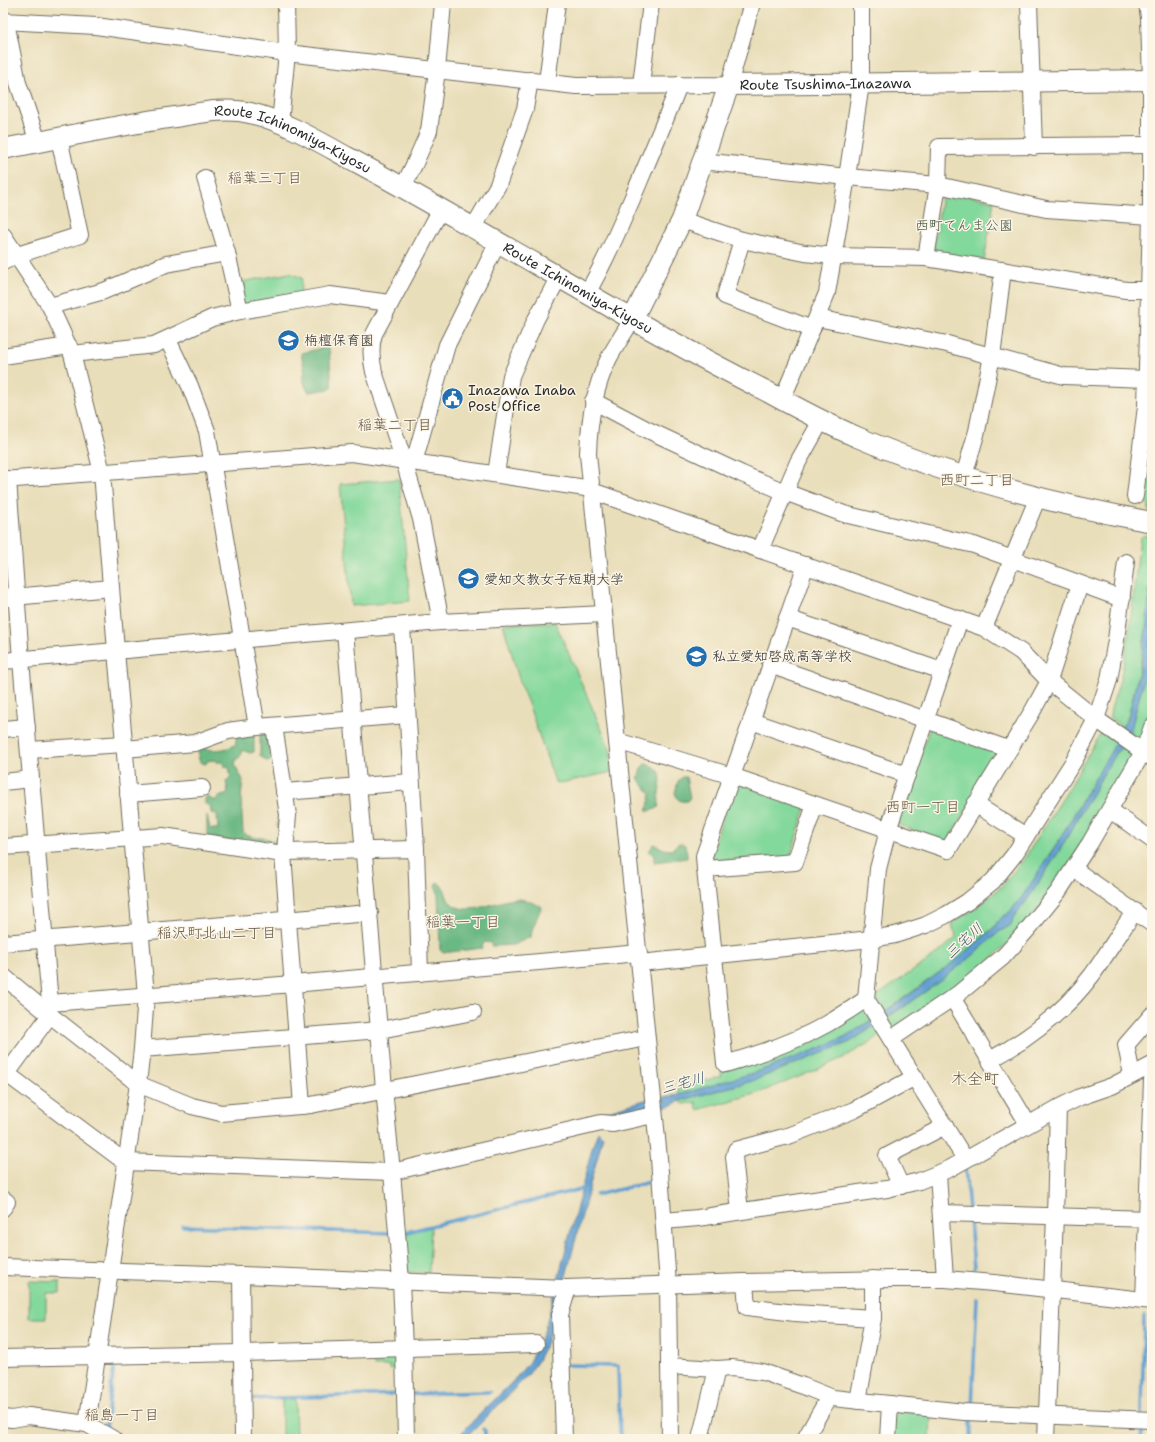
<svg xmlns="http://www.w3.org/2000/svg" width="1155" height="1442" viewBox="0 0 1155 1442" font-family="'Shantell Sans','Klee One',sans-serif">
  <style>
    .green { fill: #83d89b; stroke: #578263 }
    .forest { fill: #6ab883; stroke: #4a7257 }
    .water { fill: #5e9fd1; stroke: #44657e }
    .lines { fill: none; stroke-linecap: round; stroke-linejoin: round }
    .stream { stroke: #5e9fd1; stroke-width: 3.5 }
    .minor-casing { stroke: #6e6a5d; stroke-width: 18 }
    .major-casing { stroke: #6e6a5d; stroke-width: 22 }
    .minor { stroke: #fff; stroke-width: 16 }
    .major { stroke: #fff; stroke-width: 20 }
    .labels { text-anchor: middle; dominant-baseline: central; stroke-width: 3; stroke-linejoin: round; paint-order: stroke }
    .street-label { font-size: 14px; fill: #2b2b2b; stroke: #fcf5e5 }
    .park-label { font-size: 14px; fill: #415647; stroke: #fcf5e5 }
    .poi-label { font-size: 14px; fill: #2b2b2b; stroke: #fcf5e5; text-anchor: start }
    .neighbourhood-label { font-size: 15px; fill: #645644; stroke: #fcf5e5 }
    .water-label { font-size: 15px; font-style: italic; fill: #3f596d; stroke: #fcf5e5 }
    .quarter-label { font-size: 16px; fill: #645644; stroke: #fcf5e5 }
  </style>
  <rect width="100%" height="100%" fill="#fcf5e5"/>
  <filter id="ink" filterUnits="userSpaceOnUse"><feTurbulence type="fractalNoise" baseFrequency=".025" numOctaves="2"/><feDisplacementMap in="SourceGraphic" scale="8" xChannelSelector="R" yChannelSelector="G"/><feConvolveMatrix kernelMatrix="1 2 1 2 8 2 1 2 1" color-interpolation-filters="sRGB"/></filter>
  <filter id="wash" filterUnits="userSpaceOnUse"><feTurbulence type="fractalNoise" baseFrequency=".012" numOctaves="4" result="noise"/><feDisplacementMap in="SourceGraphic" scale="16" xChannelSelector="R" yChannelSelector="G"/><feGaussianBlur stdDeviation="0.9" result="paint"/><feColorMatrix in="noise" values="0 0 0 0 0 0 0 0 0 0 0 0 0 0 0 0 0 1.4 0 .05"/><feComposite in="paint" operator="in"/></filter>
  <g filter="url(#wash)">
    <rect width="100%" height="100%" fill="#e9deba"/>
    <g class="green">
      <path d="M947,191l47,10 -10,61 -46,-7 -5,-5 9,-55z"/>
      <path d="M290,273l12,5 -2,18 -59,10 -6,-23z"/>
      <path d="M1152,438v74l-3,-1v-6l-4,-5z"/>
      <path d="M399,479l11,122 -59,5 -11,-122z"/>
      <path d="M1145,535l7,1c0,51 -5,102 -17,151 -3,14 -5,28 -13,40l-12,-9c-1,-7 7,-28 10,-38 11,-46 14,-95 20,-142z"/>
      <path d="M555,622l55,127 2,23 -56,12 -27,-78 -7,-17 -19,-65z"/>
      <path d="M1152,634v80l-8,24 -5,2 -9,-7 16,-62z"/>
      <path d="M933,728l64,22 3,5 -53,87 -51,-18 33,-94z"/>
      <path d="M1103,733l12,8 -2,7 -58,99 -33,50 -14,17 -5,2 -6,6 -3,5 -43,37 -67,48 -9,-15 58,-40 24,-20 -6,-13 29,-19 22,-19 22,-27 44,-69 32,-56z"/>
      <path d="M1123,747l11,9 -83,139 -64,70 -93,64 -7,-11 45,-31 39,-30 28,-25 12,-7 2,-7 14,-18 31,-47 58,-101z"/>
      <path d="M739,783l67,24 -16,50 -81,4 24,-76z"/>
      <path d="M860,1011h6l5,9c-8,5 -16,12 -25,16 -53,27 -111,43 -167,59l-1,-7 43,-12v-4l31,-10z"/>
      <path d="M874,1026l6,10 -35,21 -39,17 -48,19 -61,17 -1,-8 -12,2 -5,-3 73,-20 98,-39z"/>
      <path d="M431,1227l-2,46 -22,-1 -6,-37z"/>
      <path d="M29,1281l31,1v11h-14v25h-17z"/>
      <path d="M374,1352h22l3,16 -9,1v-3h-16z"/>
      <path d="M282,1399h13l1,40h-14z"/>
      <path d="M895,1410l36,3 -1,26h-39z"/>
    </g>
    <g class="forest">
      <path d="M327,347l2,1 3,39 -2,2 -21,3 -2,-2 -5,-14 3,-3 -4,-20z"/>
      <path d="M268,731l4,29 -5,1 -7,-5v-23z"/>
      <path d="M254,735v17l-4,1 -8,-3v4l-6,7 -1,4 8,15 -2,18 2,34c7,8 16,4 25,7 5,2 7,3 13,3l-1,-10 -3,-6 3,-17 2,38 -75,-9v-23l3,14h8l-1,-15 -6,-1 -1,-8 -5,-1v-6l3,-2 4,4h5l2,-4 7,-1 2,-3 -2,-11 5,-3 -2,-11 -5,-1 -1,-4h-6l-2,-2 -8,1 -1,3 -5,-1 -2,-3 -1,-11 2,-2c10,5 26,3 35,-2l2,-9z"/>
      <path d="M645,764c18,2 17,14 14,29 -1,5 1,10 -1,15l-8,3h-3l4,-17 -10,-11 -3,-6 4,-10z"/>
      <path d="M682,777h4l4,21 -3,3c-8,1 -9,-1 -12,-8l3,-12z"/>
      <path d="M679,843l6,2 2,9v4l-33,4v-6l-5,-5 5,-7 10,5 7,1z"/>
      <path d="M438,882c2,2 5,5 6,7 3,5 2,10 7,14 17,16 48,-5 68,-4 7,1 15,4 21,7l1,2 -9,22 -1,7 -18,8 -18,1h-3l-1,-3 -7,-1 -2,6 -39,5 -3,-3 -2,-57 -3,-8 1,-2z"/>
    </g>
    <g class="water">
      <path d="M1152,565v69l-6,37 -16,62 -7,14 -7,5 -58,101 -31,47 -14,18 -2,7 -12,7 -28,25 -39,30 -82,55 -98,39 -73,20 -9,5 -81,15 -2,-4 58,-17h15l5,-3 14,-2 77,-23 59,-22 32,-14 55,-36 49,-36 43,-36 3,-6 6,-6 5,-2 14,-17 33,-50 58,-99 6,-18 9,-11 13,-56 6,-42z"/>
      <path d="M598,1131l5,5 -46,174 -11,34 -9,18 -9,13 -63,64h-10l60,-60 14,-17 15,-30 6,-22 43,-165z"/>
    </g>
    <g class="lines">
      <g class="stream">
        <path d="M965,1168l4,41"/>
        <path d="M596,1195l58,-14"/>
        <path d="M970,1220l4,48"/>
        <path d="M182,1226l209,7"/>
        <path d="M402,1233l183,-45"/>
        <path d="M567,1365l51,1 2,73"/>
        <path d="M411,1394l79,-2"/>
        <path d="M247,1399l152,-5"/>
        <path d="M972,1407l5,-109"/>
        <path d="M1142,1414l2,-98"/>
        <path d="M483,1429l2,2v8"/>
        <path d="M105,1430l10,-70"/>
        <path d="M971,1439v-21"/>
        <path d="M1141,1439l1,-14"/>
      </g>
    </g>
  </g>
  <g filter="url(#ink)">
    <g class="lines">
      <defs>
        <g id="minor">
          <path d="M1029,3l5,144"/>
          <path d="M3,21l93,5 191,27 289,33 153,-1 23,-82"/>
          <path d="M6,22l12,61 20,59"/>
          <path d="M547,82l10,-79"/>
          <path d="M641,85l10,-82"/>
          <path d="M280,123l7,-70 -1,-50"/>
          <path d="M702,161l145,16 91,8 108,24 105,7"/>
          <path d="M205,178l22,75"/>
          <path d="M403,187l12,-24 14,-32 8,-61 6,-67"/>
          <path d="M682,220l60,20 63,13 29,3 92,2 200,32h26"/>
          <path d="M473,228l25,-43 27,-76 5,-29"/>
          <path d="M3,235l47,71 22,48 30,118 14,179 30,344 -4,54 -4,35 -51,340"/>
          <path d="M742,240l-17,56 87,33"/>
          <path d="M926,258l12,-73 1,-38 212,-2"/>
          <path d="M3,262l14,-7 63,-20 -21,-97"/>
          <path d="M587,293c18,-30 31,-62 45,-94 16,-38 32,-75 47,-114"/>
          <path d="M50,306l54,-15 62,-27 61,-11 13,58"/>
          <path d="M633,318c-8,14 -17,27 -24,40 -15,30 -20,63 -21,96l71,704 9,127 2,154"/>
          <path d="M817,318l130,26 117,32 83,3"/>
          <path d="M168,340l22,46 17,45 50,296"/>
          <path d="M72,354l82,-9 58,-27 28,-7 73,-13 17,-3 60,8"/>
          <path d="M3,356l66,-10"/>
          <path d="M782,400l45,-107 20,-116 14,-93v-81"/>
          <path d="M593,401l55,29 94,44 43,18 59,22 130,31 148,54"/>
          <path d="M414,462l33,-117 51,-103"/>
          <path d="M496,474l15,-98 25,-57 23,-42"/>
          <path d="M964,476l13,-45 15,-75 11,-86"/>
          <path d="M8,479l13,181 29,343 -3,9"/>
          <path d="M3,480l349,-27 240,36"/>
          <path d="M592,491l392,137 37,24 28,29 47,38 56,39"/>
          <path d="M1135,496l11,-90 5,-190v-136l-2,-62 -2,-15"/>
          <path d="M760,550l38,-88 23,-41"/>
          <path d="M3,598l108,-10"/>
          <path d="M787,618l155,53"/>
          <path d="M960,619l-72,211 -10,39 -12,130 99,160"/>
          <path d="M441,622l-20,-103 -17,-58 -30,-89c-3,-13 -4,-25 0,-38l67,-125"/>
          <path d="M402,626l14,223 4,124"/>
          <path d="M984,628l54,-131"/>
          <path d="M345,631l39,458 8,83 9,109 3,67 2,91"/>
          <path d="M3,661l437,-39 164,-8"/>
          <path d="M770,665l238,84"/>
          <path d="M751,721l156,54"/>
          <path d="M274,726l14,89 -3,37 -2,2 19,252"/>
          <path d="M3,729l24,-2"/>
          <path d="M617,741l115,35 216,74 84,-138 17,-31 31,-97"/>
          <path d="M124,749l71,-6 33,-12 29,-4 150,-12"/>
          <path d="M29,750l95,-6"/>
          <path d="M3,782l28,-3"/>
          <path d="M284,792l127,-10"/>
          <path d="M128,794l74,-6"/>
          <path d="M975,804l51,32"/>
          <path d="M815,805l-20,57 -90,7 20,195c35,-10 70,-22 102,-40 14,-8 27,-17 39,-25"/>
          <path d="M1110,810l42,30"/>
          <path d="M3,847l160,-11 120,18"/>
          <path d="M285,852l131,-3"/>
          <path d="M705,869l-1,-13 102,-291"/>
          <path d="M1074,869l78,55"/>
          <path d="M3,943l367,-30"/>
          <path d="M640,963l231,-24 24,-4 31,-10 20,-10 21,-13 26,-21 21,-26 61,-96 21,-40 13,-39 7,-40 10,-78"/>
          <path d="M3,976l47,39 88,69 54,22 29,7 90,-8 335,-67"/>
          <path d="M953,999l75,125"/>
          <path d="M50,1003l243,-19 346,-31"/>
          <path d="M891,1039l67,-45 45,-37 25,-28 30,-37 32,-49 53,-91 9,-25"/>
          <path d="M142,1049l238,-19 93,-18"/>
          <path d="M990,1060c39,-21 75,-49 102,-85 15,-21 28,-43 43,-64"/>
          <path d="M3,1071l122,91 267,10 209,-49 12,1 40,-9"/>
          <path d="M1132,1075l-6,-30 26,-30"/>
          <path d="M3,1079l47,-64"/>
          <path d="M938,1174l7,105"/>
          <path d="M901,1186l-14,-30 58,-30"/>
          <path d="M3,1199l4,3 -4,6"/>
          <path d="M740,1211l-6,-54 2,-7 55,-15 63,-25 61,-33"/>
          <path d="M941,1213l211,6"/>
          <path d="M664,1221l34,-3 161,-25 28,-4 32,-8 30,-12 109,-61 22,-11 32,-11 40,-21"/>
          <path d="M3,1267l238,8 325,13 179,-6 147,-3h53l49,4 158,18"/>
          <path d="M241,1275l2,164"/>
          <path d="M745,1282l2,25 48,6 78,5v-39"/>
          <path d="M1144,1300l8,-220"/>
          <path d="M3,1358l238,-5 295,-9"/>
          <path d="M669,1366l48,3 15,-1 31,4 40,14 30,12 131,14 188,8"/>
          <path d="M858,1401l15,-83"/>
          <path d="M3,1418l9,1 17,-3 58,8 26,15"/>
          <path d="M564,1439l-4,-124 8,-27"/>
          <path d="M700,1439l17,-70"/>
          <path d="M805,1439l24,-42"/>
          <path d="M888,1439l2,-35"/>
          <path d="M1046,1439l9,-223 3,-108"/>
        </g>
        <g id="major">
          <path id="s1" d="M3,149c57,-11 115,-24 172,-32 25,-4 51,-10 75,-4 34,8 66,27 97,44 55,29 109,61 163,92 85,49 170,99 258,143 29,16 59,32 89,45 94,40 195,67 295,85"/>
          <path id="s2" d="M633,318l49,-98 47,-135 423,-5"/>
        </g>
      </defs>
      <use href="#minor" class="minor-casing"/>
      <use href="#major" class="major-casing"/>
      <use href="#minor" class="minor"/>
      <use href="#major" class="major"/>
    </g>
  </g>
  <defs>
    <symbol id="school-disc" viewBox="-11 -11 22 22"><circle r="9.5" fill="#1f6fb2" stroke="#fcf5e5"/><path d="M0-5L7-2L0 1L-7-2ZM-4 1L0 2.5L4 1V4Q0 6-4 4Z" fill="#fff"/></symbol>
    <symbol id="civic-disc" viewBox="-11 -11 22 22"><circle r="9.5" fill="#1f6fb2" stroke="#fcf5e5"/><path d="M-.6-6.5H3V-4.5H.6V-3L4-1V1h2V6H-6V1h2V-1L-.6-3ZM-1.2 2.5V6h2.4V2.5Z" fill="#fff"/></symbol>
    <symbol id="university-disc" viewBox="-11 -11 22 22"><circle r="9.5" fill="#1f6fb2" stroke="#fcf5e5"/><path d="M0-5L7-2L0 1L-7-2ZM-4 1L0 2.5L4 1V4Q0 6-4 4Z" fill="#fff"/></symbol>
  </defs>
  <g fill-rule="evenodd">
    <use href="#school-disc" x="276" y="328" width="25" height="25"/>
    <use href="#civic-disc" x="440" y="386" width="25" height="25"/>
    <use href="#university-disc" x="456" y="566" width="25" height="25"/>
    <use href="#school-disc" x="684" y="644" width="25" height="25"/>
  </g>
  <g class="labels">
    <g class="street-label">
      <text stroke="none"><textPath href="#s2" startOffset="349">Route Tsushima-Inazawa</textPath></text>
      <text stroke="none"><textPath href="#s1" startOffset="299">Route Ichinomiya-Kiyosu</textPath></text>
      <text stroke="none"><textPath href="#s1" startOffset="623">Route Ichinomiya-Kiyosu</textPath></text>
    </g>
    <g class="park-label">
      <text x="964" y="225">西町てんま公園</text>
    </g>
    <g class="poi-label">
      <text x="304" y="340">栴檀保育園</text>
      <text x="468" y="390">Inazawa Inaba<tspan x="468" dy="16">Post Office</tspan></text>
      <text x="484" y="579">愛知文教女子短期大学</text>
      <text x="712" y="656">私立愛知啓成高等学校</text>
    </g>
    <g class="neighbourhood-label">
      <text x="265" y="178">稲葉三丁目</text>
      <text x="395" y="425">稲葉二丁目</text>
      <text x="977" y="480">西町二丁目</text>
      <text x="923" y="807">西町一丁目</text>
      <text x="463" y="922">稲葉一丁目</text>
      <text x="217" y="933">稲沢町北山二丁目</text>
      <text x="122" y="1415">稲島一丁目</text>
    </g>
    <g class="water-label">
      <text transform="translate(964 941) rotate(-42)">三宅川</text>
      <text transform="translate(683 1083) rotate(-15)">三宅川</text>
    </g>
    <g class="quarter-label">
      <text x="975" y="1078">木全町</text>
    </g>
  </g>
  <rect width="1155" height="1442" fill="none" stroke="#fcf5e5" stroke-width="16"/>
</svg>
